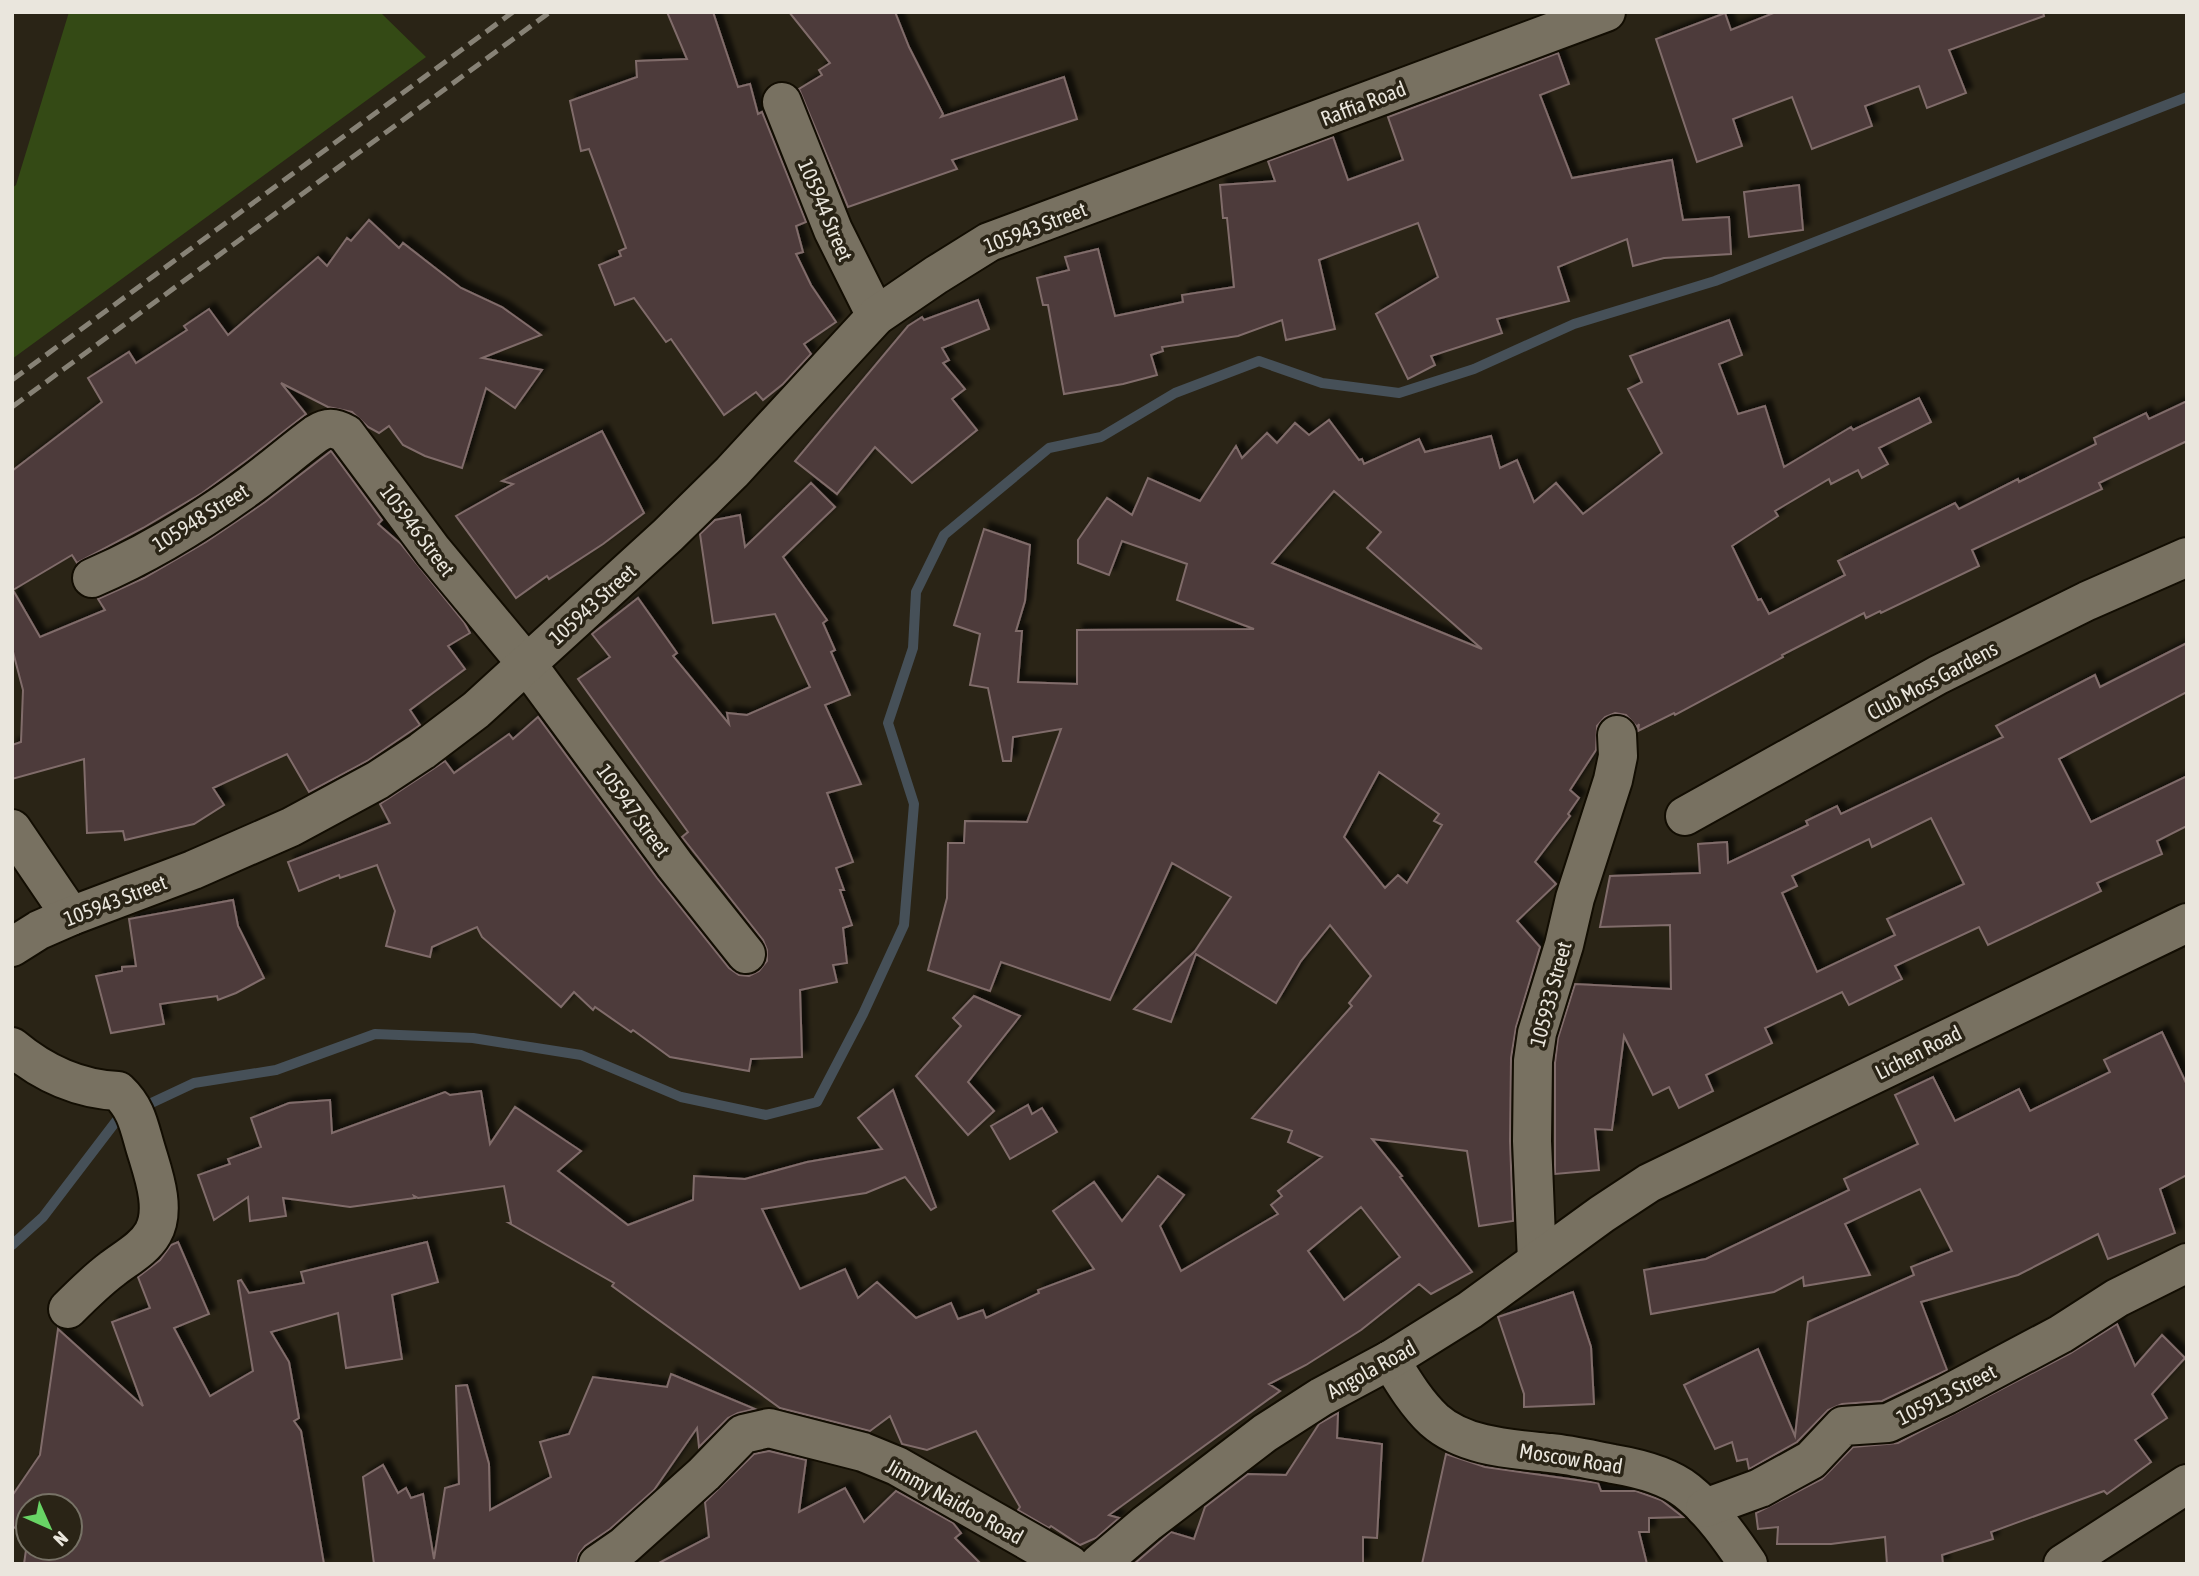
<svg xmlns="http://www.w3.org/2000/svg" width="2199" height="1576" viewBox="0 0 2199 1576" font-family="'Asap Condensed',sans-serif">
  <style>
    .green { fill: #344a15 }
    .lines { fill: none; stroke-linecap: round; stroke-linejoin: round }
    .stream { stroke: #465058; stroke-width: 10 }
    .building { fill: #4d3a3a; stroke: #806c6b; stroke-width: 2; fill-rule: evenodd; filter: url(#shadow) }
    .minor-casing { stroke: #120d02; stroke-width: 42 }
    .minor { stroke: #787161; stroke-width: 38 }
    .rail { stroke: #878276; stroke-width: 5; stroke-dasharray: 14 7; stroke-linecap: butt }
    .labels { text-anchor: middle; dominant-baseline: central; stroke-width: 7; stroke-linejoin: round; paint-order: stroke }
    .street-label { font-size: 21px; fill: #eae6dd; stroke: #2a2416 }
  </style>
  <defs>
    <filter id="shadow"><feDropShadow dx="6" dy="-6" stdDeviation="2" flood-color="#0009"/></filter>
  </defs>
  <rect width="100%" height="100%" fill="#2a2416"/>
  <path class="green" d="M69,12h311l46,45 -414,302v-171l4,-3z"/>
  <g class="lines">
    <g class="stream">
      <path d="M145,1106l49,-23 82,-13 99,-36 98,4 108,17 100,42 85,18 51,-13 46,-88 41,-89 10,-121 -26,-81 25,-75 3,-56 28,-57 105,-87 52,-11 74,-44 84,-32 63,22 77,10 75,-24 100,-45 141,-43 472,-184"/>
      <path d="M12,1245l31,-28 74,-97"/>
    </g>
  </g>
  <g class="building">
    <path d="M667,12h46l25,75 12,-3 8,30 4,-2 44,110 -10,4 7,26 -7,2 15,31 25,37 -32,22 7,10 -28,30 -20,16 -7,-8 -32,23 -53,-76 -5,3 -32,-44 -19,7 -16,-40 22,-9 -2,-5 7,-3 -37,-99 -8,2 -11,-50 67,-24 -1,-16 51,-2z"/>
    <path d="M789,12h106l14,35 34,67 -2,3 123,-40 13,42 -125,41 5,9 -109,38 -49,-118 23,-14 -3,-5 11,-7z"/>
    <path d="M1776,12h267l1,4 -95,34 17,43 -39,15 -8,-22 -54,20 7,20 -60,23 -20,-52 -59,22 9,27 -45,16 -41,-123 69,-26 6,17z"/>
    <path d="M1558,53l11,31 -29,11 32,83 100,-18 11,60 46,-3 2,37 -67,4 -31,8 -6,-27 -69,28 11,34 -72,18 5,14 -71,23 4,9 -27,14 -32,-65 62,-37 -20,-54 -99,37 16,69 -49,11 -4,-20 -44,16 -76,11 1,4 -12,4 6,20 -34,9 -59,10 -16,-89h-5l-6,-27 32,-8 -4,-13 33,-8 17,67 68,-14 -1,-7 52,-8 -7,-69h-4l-3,-33 55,-4 -7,-20 65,-24 15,43 55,-20 -15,-43z"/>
    <path d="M1799,185l4,45 -54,7 -5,-45z"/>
    <path d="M369,220l30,28 4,-5 58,45 41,19 39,28 -59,23 60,12 -27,38 -29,-20 -24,80 -37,-12 -22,-11 -14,-19 -10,7 -11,-6 -16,-15 -24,-5 -47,-24 25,31 -59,46 -45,33 -59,35 -66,35 -5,-8 -59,35 27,47 65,-27 -7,-11 46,-21 62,-36 59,-40 66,-51 51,69 -4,4 23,20 63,78 6,11 -22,13 17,23 -55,41 10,15 -53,36 -58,31 -22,-38 -74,34 11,17 -30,19 -69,16 -2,-9 -36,2 -3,-74 -72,20v-34l9,-3 2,-52 -11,-42v-177l90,-69 -14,-24 41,-26 7,11 51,-33 -3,-4 25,-17 19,26 90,-78 9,9 20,-28 4,3z"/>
    <path d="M978,300l11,29 -47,19 7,12 -6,3 22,26 -13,10 25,31 -65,53 -37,-36 -38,47 -42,-33 113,-135 14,-9 2,3z"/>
    <path d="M1729,320l13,35 -23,9 19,50 27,-8 19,61 67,-40 2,3 66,-32 12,24 -52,26 9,16 -26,14 -4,-8 -27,14 -2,-5 -54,32 3,5 -46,30 26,54 3,-1 8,15 76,-39 -7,-14 117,-58 4,6 59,-30 1,3 77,-38 -2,-6 52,-25 3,6 38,-18v40l-88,42 3,6 -130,61 7,16 -98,47 -1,-2 -14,7 -2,-5 -82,42 1,2 -108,58 -1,-2 -36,18 1,-7 -2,3 -11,-12 -11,-2 -10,4 -8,9 -1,24 -26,40 9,8 -11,16 2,2 -35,46 21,22 -39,37 23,26 -24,80 -5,31 -1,83 3,80 -34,5 -12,-75 -95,-12 30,37 -2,1 72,95 -41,22 -12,-10 -58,46 -55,35 -37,19 11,7 -171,124 10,3 -23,20 -16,7 -29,-19 -2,2 -31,-18 2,-3 -44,-76 -49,19 -25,-6 -12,-28 -20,15 -90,-23 -168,-122 2,-3 -105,-60h2l-7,-37 -86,12 -4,-2 1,2 -65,9 -67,-9 3,18 -36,5 -2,-24 -34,23 -16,-45 32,-11 -2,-5 33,-12 -10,-29 38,-15 41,-3 2,33 113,-41 5,3 31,-4 9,53 25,-37 66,44 -23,20 70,54 65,-25 1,-24 51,3 62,-17 75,-13 -24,-31 35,-28 43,117 -5,3 -26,-33 -39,16 -104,16 38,80 45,-20 13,29 19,-16 39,36 35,-15 7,16 25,-9 3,8 53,-25 -1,-3 56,-21 -41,-58 41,-29 28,39 36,-45 26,19 -24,31 21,45 97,-57 -7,-9 11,-9 -4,-5 44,-34 -34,-15 4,-11 -40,-13 100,-112 -3,-3 22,-27 -41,-51 -29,36 -25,42 -80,-49 -25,68 -37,-13 61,-58 36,-54 -59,-34 -62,137 -109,-38 -11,29 -62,-21 19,-72 1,-55h16l1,-22 62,1 34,-93 -48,8 -2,24h-8l-15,-73 -18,-3 10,-51 -26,-9 30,-96 46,16 -5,56 -9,30h6l-4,51 59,2v-54l177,-1 -77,-29 10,-36 -65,-23 -13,34 -31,-12v-23l29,-42 25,17 16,-37 52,23 36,-55 6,12 25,-25 10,10 18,-20 14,12 20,-15 30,40 3,-1 2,5 55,-25 6,13 66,-16 9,32 17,-8 17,42 22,-19 27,31 79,-61 -34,-64 14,-7 -12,-26zM1334,491l47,41 -14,16 115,101 -210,-86zM1379,772l60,42 -5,7 8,4 -35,58 -9,-8 -13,13 -41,-51zM1361,1207l39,50 -56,43 -36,-49z"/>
    <path d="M602,431l42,82 -41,31 -54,35 -2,-3 -31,22 -60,-82 57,-32 -11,-3z"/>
    <path d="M811,483l24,24 -52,50 44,63 -4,3 12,27 -4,2 19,43 -25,10 36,79 -34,9 26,69 -17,6 8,22h-4l12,35 -9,3 4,35 -14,2 4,17 -37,8 2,67 -51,2 -2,12 -79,-14 -37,-27 -2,2 -36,-25 -2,3 -19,-18 -13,15 -79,-70 -5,-10 -45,20 -2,10 -44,-11 9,-35 -18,-46 -37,13 -1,-3 -40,16 -11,-29 102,-39 -10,-19 65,-43 9,12 55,-39 4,5 25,-22 119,161 72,90 10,7 10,1 10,-5 8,-10v-11l-4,-10 -81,-103 6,-5 -110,-153 32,-22 -18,-23 46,-36 39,55 -4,3 56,68 -2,-11 20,2 63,-28 -35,-73 -62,9 -13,-89 15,-14 25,-5 5,32z"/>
    <path d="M2187,643v49l-128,67 32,63 96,-46v50l-30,15 5,13 -65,29 4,8 -113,54 -9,-18 -84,39 7,13 -53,26 -7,-13 -77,36 7,15 -66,32 7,16 -34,17 -10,-21 -16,8 -29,-59 -12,94 -17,-1 4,41 -44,4v-111l3,-25 17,-54 96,5 -1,-64 -70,2 10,-51 90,-3 -2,-29 29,-2 1,21 80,-38 -2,-4 31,-15 4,8 162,-77 -7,-11 99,-51 5,12zM1931,818l33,66 -77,35 8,16 -78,37 -35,-79 15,-7 -5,-10 77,-37 3,8z"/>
    <path d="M233,900l5,26 26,52 -28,15 -18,7 -1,-4 -57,8 4,20 -53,9 -15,-57 26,-5v-4l14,-1 -7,-47z"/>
    <path d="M974,996l46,20 -52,66 26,29 -26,24 -52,-59 45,-50 -8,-8z"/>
    <path d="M2162,1032l25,53v90l-27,14 15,44 -67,26 -10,-25 -80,41 -97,27 26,68 -65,31 -40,3 -14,6 -31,32 -48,27 -2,-10 -10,2 -5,-19 -17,7 -31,-64 74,-36 37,87 13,-114 106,-47 -3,-8 41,-16 -32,-62 -75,35 25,51 -66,11 -1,-9 -29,15 -123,22 -7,-44 62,-11 143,-69 -5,-11 74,-35 -23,-49 38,-18 22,44 64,-32 11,22 80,-39 -6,-12z"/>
    <path d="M1028,1105l4,9 10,-6 15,24 -47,27 -19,-33z"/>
    <path d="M178,1242l31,72 -35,14 36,68 43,-25 -15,-90 3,-1 8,13 55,-10 -3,-11 126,-30 11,40 -46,13 10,64 -56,9 -8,-55 -67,19 18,30 10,56 -5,3 7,10 23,133h-300l4,-28 -16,-10v-30l28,-41 18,-126 85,77 -31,-84 38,-14 -12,-31 22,-17 11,-15zM28,1506h42v42h-42z"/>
    <path d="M1573,1292l18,55 3,57 -70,3v-13l-26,-77z"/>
    <path d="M2117,1324l18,42 27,-31 23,23 -33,36 15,24 -32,22 16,22 -44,32 -3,-3 -113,41 2,7 -51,16 1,9h-56l-2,-27 -54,7h-54l1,-17 -20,2 -2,-16 66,-34 31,-32 45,-4 173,-90z"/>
    <path d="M671,1374l84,35 -17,4 -10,5 -29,29 -2,-19 -43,62 -44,39 -25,17 -6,8 -3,10h-202l-11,-87 20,-12 15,28 8,-5 5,10 12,-4 11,65 11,-71 14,-4 -3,-98 11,-1 22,79 1,46 61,-33 -11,-35 29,-8 24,-57 74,10z"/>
    <path d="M1338,1413l-1,25 45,6 -5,94 -14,-1v27h-229l37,-32 23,7 11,-32 43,-33 38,1 33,-51z"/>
    <path d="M769,1451l37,9 -7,52 46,-24 19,34 32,-31 57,32 8,10 -6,5 26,26h-324l52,-27 -4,-35 49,-48z"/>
    <path d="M1446,1454l39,13 113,16 3,8h35l25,9 22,17 -34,1v14h-10l8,32h-225z"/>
  </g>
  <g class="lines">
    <defs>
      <g id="minor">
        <path d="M782,102l51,128 43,86"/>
        <path d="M92,578c56,-24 110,-57 160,-94 22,-16 42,-34 64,-50 11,-7 18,-7 30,0l87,117 93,112 149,202 71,89"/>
        <path d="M1685,816l253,-141 149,-74 100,-44"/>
        <path d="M12,829l59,87"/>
        <path d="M12,947l27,-17 32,-14 122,-46 98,-43 87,-47 44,-29 54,-41 192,-175 64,-63 144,-156 60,-41 53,-33 617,-230"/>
        <path d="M12,1047c31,26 65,42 106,44 20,19 21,37 29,62 7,23 19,57 6,80 -9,16 -27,25 -41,36 -16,12 -30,26 -44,40"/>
        <path d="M1537,1261l-5,-120 1,-80 4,-28 27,-88 11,-47 38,-118 5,-24 -1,-21"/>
        <path d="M1390,1360c13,21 26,43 44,60 30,27 78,29 116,33 21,2 42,7 63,11 24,4 54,11 74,27 24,19 44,48 61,73"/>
        <path d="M1705,1508l55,-20 51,-28 32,-34 45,-3 58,-28 115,-61 56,-36 70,-35"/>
        <path d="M598,1564l26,-18 80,-72 39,-40 26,-6 94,24 34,14 172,98"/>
        <path d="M1099,1564l47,-40 119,-91 56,-36 69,-37 80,-50 132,-96 47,-31 538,-260"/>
        <path d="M2063,1564l124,-80"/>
      </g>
    </defs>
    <use href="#minor" class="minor-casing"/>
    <use href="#minor" class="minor"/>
    <g class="rail">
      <path d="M12,380l501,-368"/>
      <path d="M12,407l538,-395"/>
    </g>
  </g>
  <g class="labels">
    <g class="street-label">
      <text transform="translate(1363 103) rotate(-21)">Raffia Road</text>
      <text transform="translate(826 210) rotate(67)">105944 Street</text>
      <text transform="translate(1035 227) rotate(-21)">105943 Street</text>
      <text transform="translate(200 517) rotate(-32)">105948 Street</text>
      <text transform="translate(418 530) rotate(53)">105946 Street</text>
      <text transform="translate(592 604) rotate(-42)">105943 Street</text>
      <text transform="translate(1932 680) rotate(-28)">Club Moss Gardens</text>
      <text transform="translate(634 810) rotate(54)">105947 Street</text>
      <text transform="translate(115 900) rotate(-21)">105943 Street</text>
      <text transform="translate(1550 994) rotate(-75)">105933 Street</text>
      <text transform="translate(1918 1052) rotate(-27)">Lichen Road</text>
      <text transform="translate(1371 1369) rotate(-29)">Angola Road</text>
      <text transform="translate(1946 1394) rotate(-27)">105913 Street</text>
      <text transform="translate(1571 1458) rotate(9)">Moscow Road</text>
      <text transform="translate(955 1501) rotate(29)">Jimmy Naidoo Road</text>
    </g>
  </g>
  <rect width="2199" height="1576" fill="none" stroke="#eae6dd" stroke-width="28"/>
  <g transform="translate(49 1527) rotate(135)"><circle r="33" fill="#2a2416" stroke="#777266" stroke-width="2"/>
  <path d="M0-5L12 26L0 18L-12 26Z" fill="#68d465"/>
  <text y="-10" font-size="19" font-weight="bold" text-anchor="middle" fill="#eae6dd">N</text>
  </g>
</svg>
